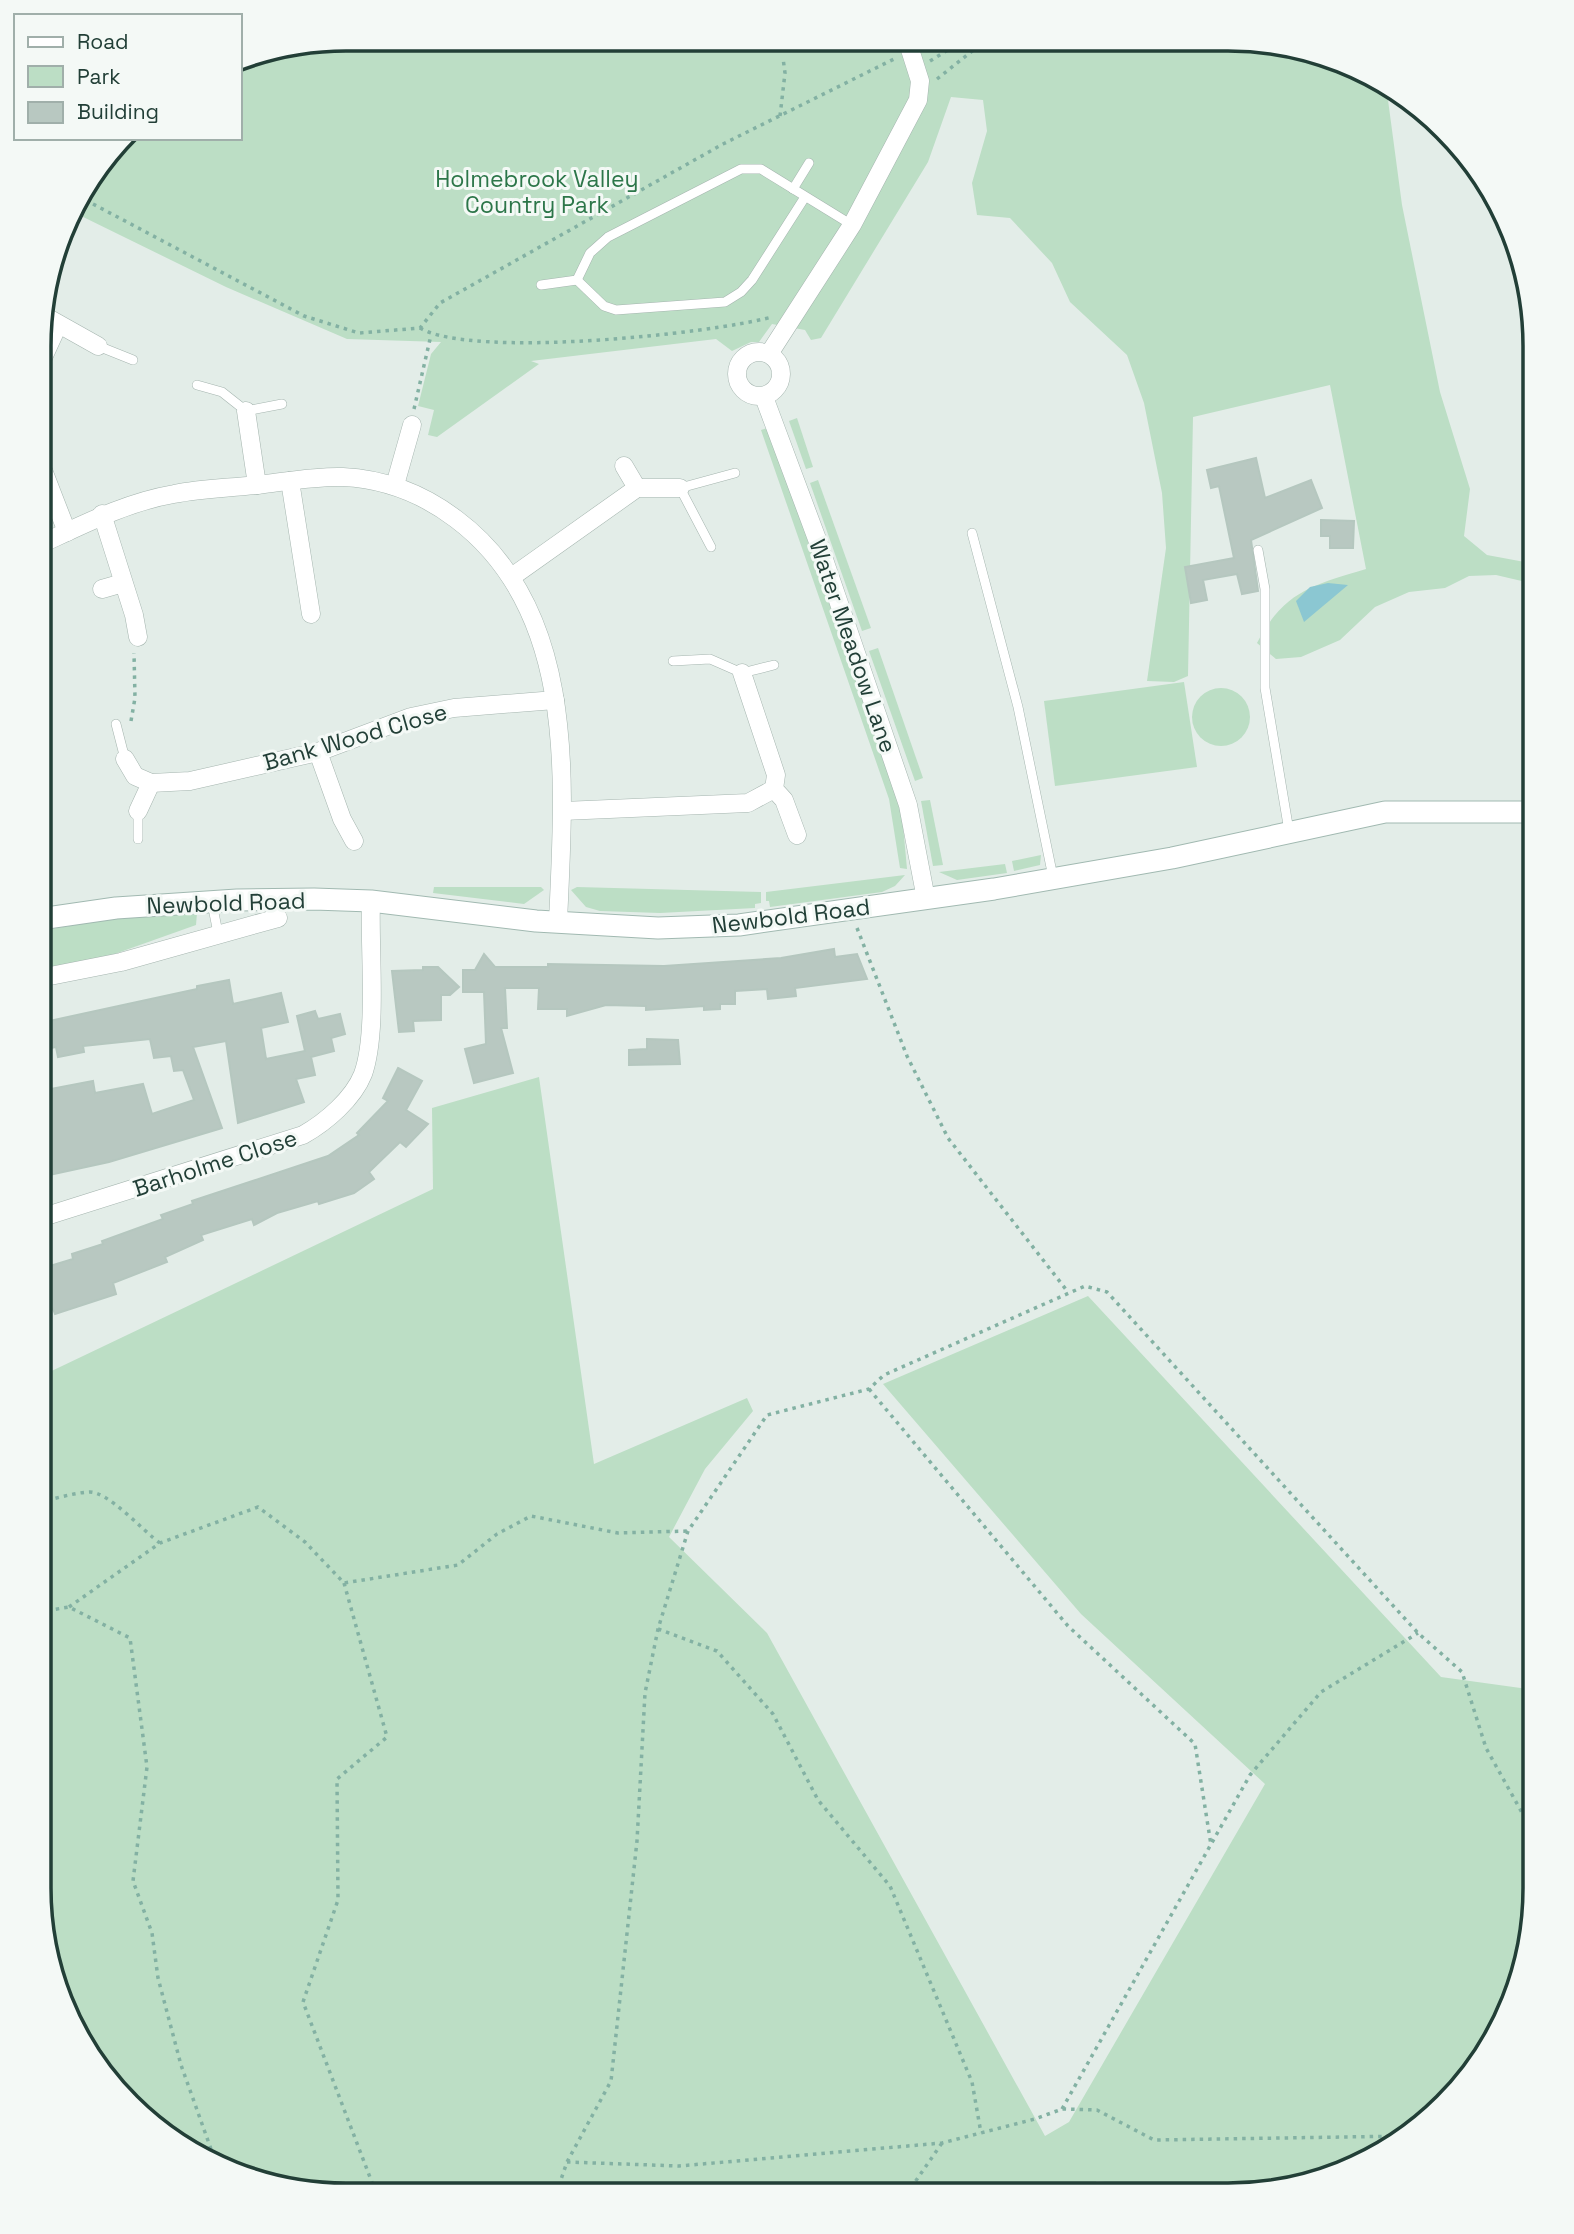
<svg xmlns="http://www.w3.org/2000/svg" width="1574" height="2234" viewBox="0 0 1574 2234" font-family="'Space Grotesk',sans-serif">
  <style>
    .green { fill: #bcdec5 }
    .water { fill: #8bc7d2 }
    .building { fill: #b8c8c1; stroke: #b5c7bf; stroke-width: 2 }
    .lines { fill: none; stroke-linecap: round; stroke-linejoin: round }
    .service-casing { stroke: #a5b5af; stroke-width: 10 }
    .minor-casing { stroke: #a5b5af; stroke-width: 19 }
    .secondary-casing { stroke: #a1b9b1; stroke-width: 23 }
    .path { stroke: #83b1a3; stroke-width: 3.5; stroke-dasharray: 3.5 5; stroke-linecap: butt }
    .service { stroke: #fff; stroke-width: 9 }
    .minor { stroke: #fff; stroke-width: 18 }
    .secondary { stroke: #fff; stroke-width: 21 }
    .labels { text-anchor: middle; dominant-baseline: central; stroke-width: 6; stroke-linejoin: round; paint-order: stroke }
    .park-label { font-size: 23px; fill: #2c7649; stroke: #f4f9f6 }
    .street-label { font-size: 23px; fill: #223f37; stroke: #f4f9f6 }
    .rim { fill: none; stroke: #223f37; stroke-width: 3.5 }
  </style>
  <rect width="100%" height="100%" fill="#e3ede8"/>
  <g class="green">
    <path d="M345,39l924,2 77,21 40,23 16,120 38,187 30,97 -6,47 23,19 48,9v20l-39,-9 -27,1 -24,12 -36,4 -34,15 -35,33 -39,17 -25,2 -19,-16c27,-52 56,-58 109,-74l-36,-184 -137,32 -5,259 -14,6 -27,-1 19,-133 -4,-55 -18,-90 -17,-48 -57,-53 -18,-39 -42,-45 -33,-3 -5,-32 15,-52 -4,-31 -32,-3 -23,65 -107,176 -10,2 -6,-10 -33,-6 -13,18h-8l-19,9 -16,-12 -185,22 8,3 -102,73 -9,-2 6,-25 -16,-4 13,-52 10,-12 -94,-3 -121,-52 -153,-75 6,-20 45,-54h116v-79l6,-4z"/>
    <path d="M797,418l16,49 -7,2 -17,-48z"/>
    <path d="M770,427l132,387 5,55 -7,-1 -11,-69 -128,-369z"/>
    <path d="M818,480l53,148 -9,3 -52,-148z"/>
    <path d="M878,648l45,130 -8,3 -46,-130z"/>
    <path d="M1184,682l13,85 -142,19 -11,-85z"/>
    <circle cx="1221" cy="717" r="29"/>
    <path d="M930,800l13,65 -10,1 -12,-65z"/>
    <path d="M1041,855l-1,10 -26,6 -2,-10z"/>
    <path d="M1005,864l2,9 -50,7 -18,-8z"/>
    <path d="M905,875l-10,11 -13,6 -112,15 -1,-6h-3v-9z"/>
    <path d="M434,887h107l3,3 -20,14 -91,-11z"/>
    <path d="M577,887l184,5v11l-6,1v4l-95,5 -60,-2 -14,-4 -15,-17z"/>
    <path d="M197,913l-1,12 -87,31 -69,13v-38l76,-13z"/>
    <path d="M539,1077l55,387 153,-66 6,13 -48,58 -36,68 98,96 278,503 24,-14 196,-338 -184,-170 -198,-230 205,-88 353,381 94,13v219l-16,79 -35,72 -53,60 -67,44 -135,31 -133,-14 7,14 -797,-2 -78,-21 -69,-40 -89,-108 -31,-135v-512l394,-188 -1,-81z"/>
  </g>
  <path class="water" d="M1328,583l20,2 -44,37 -8,-21 14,-14z"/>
  <g class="building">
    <path d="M1256,458l9,40 46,-18 11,28 -71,32 7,51 -16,3 -5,-20 -34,6 4,20 -16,3 -6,-36 49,-9 -15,-72 -8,2 -4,-18z"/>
    <path d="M1321,520l33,1 -1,27h-23v-12h-9z"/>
    <path d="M834,949l1,8 22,-3 10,25 -72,9 1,8 -28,3 -1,-10 -32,2v13h-15v5l-16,1v-4l-58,4v-4l-40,-1 -39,11v-7h-29l1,-21h-34l2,40h-6l12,45 -39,10 -9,-34 21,-5 -2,-52h-21v-22h12l9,-16 11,13h53v-3l116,2 117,-8z"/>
    <path d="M423,967h15l21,20 -9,8h-9v25l-28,1 1,10 -15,1 -7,-61 31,-1z"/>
    <path d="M229,980l4,24 48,-11 7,29 -27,6 5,31 39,-8 -8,-35 18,-5 3,8 22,-5 5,20 -14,4 3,13 -23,6 4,18 -19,4 8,23 -66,21 -12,-82 -33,6 29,81 -113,34 -69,15v-86l53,-10 2,12 48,-9 9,30 42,-14 -11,-30 -9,1 -3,-15 -17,2 -4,-19 -67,7 1,6 -26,5 -2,-10 -16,3v-27l157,-34v-3z"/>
    <path d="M647,1039l31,1 2,24 -51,1v-15l18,-1z"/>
    <path d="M398,1068l24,13 -16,29 22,14 -22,23 -6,-5 -31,30 5,7 -20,14 -35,11 -1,-3 -41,12 -23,12 -2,-6 -51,16 2,5 -38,17 2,5 -54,21 3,11 -61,20 -2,-5 -14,5 1,-45 33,-10 -1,-5 31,-10 -1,-3 61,-22 -2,-4 32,-11 -1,-3 136,-45 31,-21 -2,-2 31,-32 -5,-3z"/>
  </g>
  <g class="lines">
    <defs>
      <g id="service">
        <path d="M793,189l16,-26"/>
        <path d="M577,280l13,-27 18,-16 133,-68h20l91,56"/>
        <path d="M577,280l27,26 12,4 109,-8 16,-10 11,-12 53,-83"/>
        <path d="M541,285l36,-5"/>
        <path d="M98,346l35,14"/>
        <path d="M197,385l25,7 24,19 36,-7"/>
        <path d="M972,533l46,174 35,170"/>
        <path d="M711,547l-31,-59 55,-15"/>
        <path d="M1258,550l7,39v99l24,143"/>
        <path d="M673,661l37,-2 32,14 32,-8"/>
        <path d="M116,724l9,35"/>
        <path d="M138,811v28"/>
        <path d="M212,903l6,30"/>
      </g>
      <g id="minor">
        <path d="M41,314l57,32"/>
        <circle cx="759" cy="374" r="22"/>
        <path d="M769,354l83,-129 66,-125 2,-19 -13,-41"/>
        <path d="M41,362l17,-37"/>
        <path d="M764,397l53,142 91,266 18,94"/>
        <path d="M246,411l11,74"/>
        <path d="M41,465l26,67"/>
        <path d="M624,466l13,22"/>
        <path d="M290,481l21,133"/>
        <path d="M395,485l17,-60"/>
        <path d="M102,514l32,101 4,22"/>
        <path d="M41,544c43,-20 86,-42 133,-50 30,-6 60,-6 90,-10 26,-3 53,-8 79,-7 41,2 80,17 113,42 123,92 108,265 102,403"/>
        <path d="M513,576l124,-88h43"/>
        <path d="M102,589l21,-6"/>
        <path d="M742,673l34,102 -2,14 10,11 13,35"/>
        <path d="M318,752l24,67 12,22"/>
        <path d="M125,759l10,17 16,7 39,-2 128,-29 93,-35 43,-9 101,-8"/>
        <path d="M138,811l13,-28"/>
        <path d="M563,811l185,-8 26,-14"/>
        <path d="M40,978l81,-16 157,-44"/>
        <path d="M40,1218l263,-83c23,-13 50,-36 60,-61 15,-42 6,-126 8,-173"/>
      </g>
      <path id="secondary" d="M40,919l76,-11 121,-8 77,-1 57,2 165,20 122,7 81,-3 255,-36 178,-31 213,-46h150"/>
    </defs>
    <use href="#service" class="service-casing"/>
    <use href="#minor" class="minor-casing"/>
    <use href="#secondary" class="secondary-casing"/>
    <g class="path">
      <path d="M930,61l34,-21"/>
      <path d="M937,79l49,-39"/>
      <path d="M780,116l5,-43 -2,-15"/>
      <path d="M78,196l226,120 55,17 61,-5 20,-25 50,-28 233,-131 171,-85"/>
      <path d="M420,328c52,31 289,6 352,-11"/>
      <path d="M414,409l17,-74"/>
      <path d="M131,721l4,-23 -1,-45"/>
      <path d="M857,928l50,128 41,82 120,154"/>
      <path d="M869,1389l199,237 127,118 16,101"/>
      <path d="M39,1502c16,-3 33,-9 50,-10 19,-1 54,39 71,51"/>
      <path d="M344,1583l43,154 -50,42 1,121 -35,102 73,191"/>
      <path d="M69,1607l91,-64 98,-36 47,35 39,41 114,-18 39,-31 34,-18 87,17 70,-2"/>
      <path d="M39,1612l30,-5 61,31 17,129 -14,114 19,52 6,45 23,87 36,101"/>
      <path d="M658,1629l59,22 56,63 45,86 72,86 82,196 9,51"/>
      <path d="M1062,2109l188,-334 71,-83 97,-59"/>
      <path d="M567,2162l112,4 263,-23 93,-24 27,-10 35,1 57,30 253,-4"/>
      <path d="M556,2194l11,-32 44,-81 26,-240 8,-148 13,-64 30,-98 79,-116 102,-26 15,-14 201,-89 22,6 311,341 44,39 24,76 49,88"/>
      <path d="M906,2195l36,-52"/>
    </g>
    <use href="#service" class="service"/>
    <use href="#minor" class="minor"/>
    <use href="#secondary" class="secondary"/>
  </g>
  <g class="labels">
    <g class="park-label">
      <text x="537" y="179">Holmebrook Valley<tspan x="537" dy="26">Country Park</tspan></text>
    </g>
    <g class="street-label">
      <text transform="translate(853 646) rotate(71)">Water Meadow Lane</text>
      <text transform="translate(355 737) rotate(-16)">Bank Wood Close</text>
      <text transform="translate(226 903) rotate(-2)">Newbold Road</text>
      <text transform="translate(791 916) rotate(-7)">Newbold Road</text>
      <text transform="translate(215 1163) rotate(-18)">Barholme Close</text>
    </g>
  </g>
  <path d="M0 0H1574V2234H0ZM346 51H1228A295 295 0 0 1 1523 346V1888A295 295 0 0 1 1228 2183H346A295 295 0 0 1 51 1888V346A295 295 0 0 1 346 51Z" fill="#f4f9f6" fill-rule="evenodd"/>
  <path class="rim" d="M346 51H1228A295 295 0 0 1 1523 346V1888A295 295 0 0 1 1228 2183H346A295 295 0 0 1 51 1888V346A295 295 0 0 1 346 51Z"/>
  <rect x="14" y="14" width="228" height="126" fill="#f4f9f6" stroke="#a0afaa" stroke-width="2"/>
  <rect x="28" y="37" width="35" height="10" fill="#ffffff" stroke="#a0afaa" stroke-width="2"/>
  <text x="77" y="49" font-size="21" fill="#223f37">Road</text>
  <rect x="28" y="66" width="35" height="21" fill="#bcdec5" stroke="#a0afaa" stroke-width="2"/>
  <text x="77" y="84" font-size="21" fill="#223f37">Park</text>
  <rect x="28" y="102" width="35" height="21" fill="#b8c8c1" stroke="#a0afaa" stroke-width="2"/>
  <text x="77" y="119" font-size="21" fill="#223f37">Building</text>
</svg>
